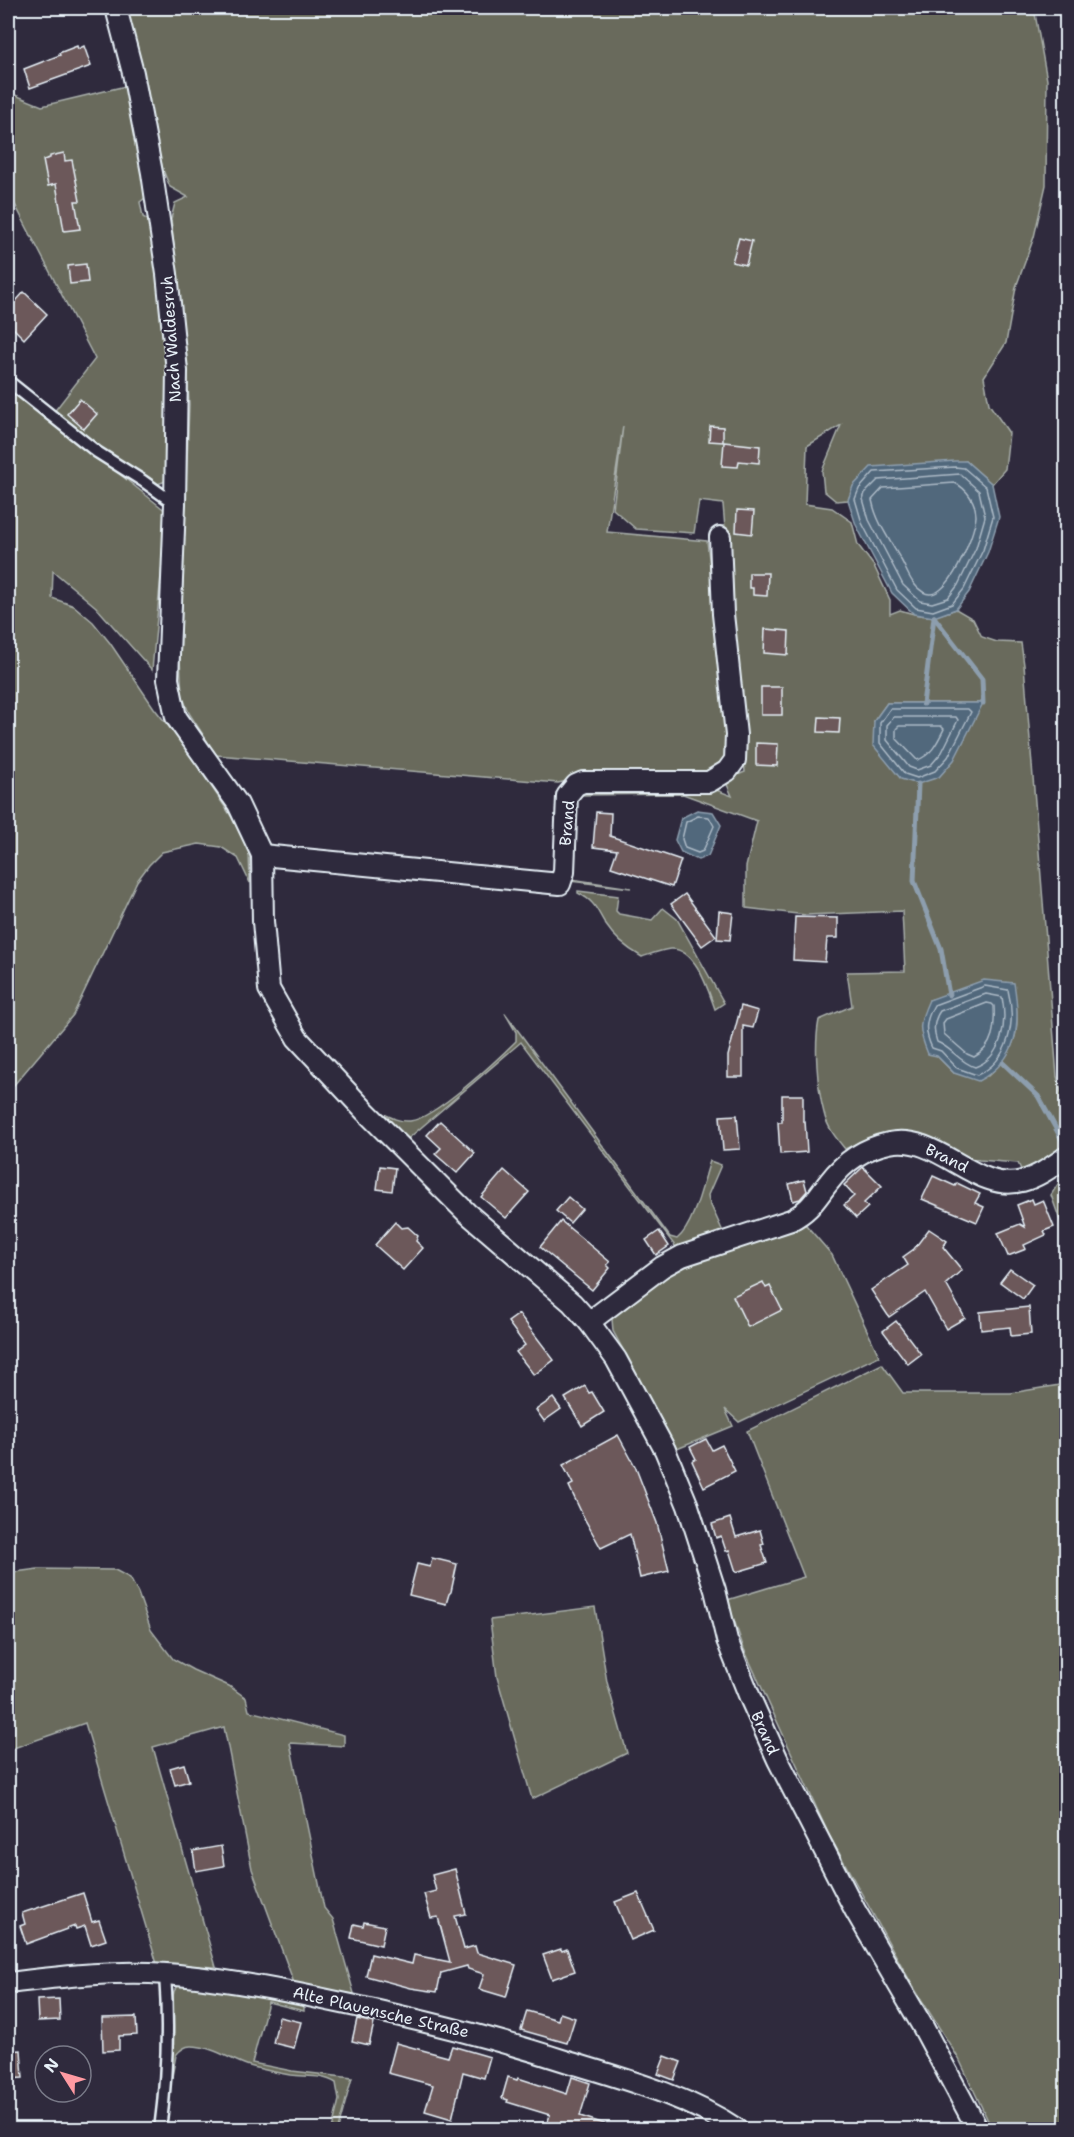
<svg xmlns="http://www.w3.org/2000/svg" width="1074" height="2137" viewBox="0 0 1074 2137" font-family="'Shantell Sans',sans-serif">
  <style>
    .green { fill: #696b5c; stroke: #a8aeaa; stroke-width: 1.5; fill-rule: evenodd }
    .water { fill: #51677c; stroke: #8d9eae; stroke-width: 1.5 }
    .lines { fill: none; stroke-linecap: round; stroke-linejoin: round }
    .shore { stroke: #acbac6; stroke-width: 1.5 }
    .stream { stroke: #8d9eae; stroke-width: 5 }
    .building { fill: #6c585a; stroke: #e8f1f8; stroke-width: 1.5 }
    .service-casing { stroke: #e8f1f8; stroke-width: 15 }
    .minor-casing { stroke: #e8f1f8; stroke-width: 24 }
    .service { stroke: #2f2a3d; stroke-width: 10 }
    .minor { stroke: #2f2a3d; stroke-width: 20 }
    .labels { text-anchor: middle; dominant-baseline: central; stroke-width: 4.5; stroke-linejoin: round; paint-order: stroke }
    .street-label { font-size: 16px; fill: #e8f1f8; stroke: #2f2a3d }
  </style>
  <rect width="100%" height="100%" fill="#2f2a3d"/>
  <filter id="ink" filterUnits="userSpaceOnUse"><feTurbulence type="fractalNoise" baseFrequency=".0167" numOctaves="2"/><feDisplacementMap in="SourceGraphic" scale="12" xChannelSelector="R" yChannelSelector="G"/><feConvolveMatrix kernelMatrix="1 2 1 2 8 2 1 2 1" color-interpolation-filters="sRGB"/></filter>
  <g filter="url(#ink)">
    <g class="green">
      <path d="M125,8h909l13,72 -1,105 -12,52 -18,50 -10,56 -22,34 5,27 20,29 -4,36 -13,15 -26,-23 -112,25 -6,14 -12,1 -12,-10 -2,-20 19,-46 -34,21 -2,58 27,4 20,14 6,23 16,21 16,34v14l10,-4c25,8 32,8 56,-1l17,10 9,18 15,5 24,1 3,22 33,411 9,34v41l-43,23 -5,-11 -39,-3 -25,-6 -94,-12 -15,7c-9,-11 -18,-22 -21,-36 -7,-26 -10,-67 -5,-93l33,-14 -5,-34 58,-1 -3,-60 -96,4 -60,-7v-41l11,-46 -74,-27 -106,1 -6,84 60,9 -61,-7 2,-79 8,-14h131l21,8 -7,-16 20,-8 -22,-268 -24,-3 -5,32 -58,-4 -23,-20 10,-83 -16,106 100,9 25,216 -14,17 -132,3 -28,6 -342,-28 -27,-42 -7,-18 -2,-35 9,-256 -2,-37 -16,-148 4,-16 13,-6 -18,-10 -7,-17zM887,703h95l-108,18zM1013,983c8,42 7,64 -25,93l-34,-3 -17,-17 -8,-56 20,-5z"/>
      <path d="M130,85l3,12 12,101 -5,4 3,15 8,5 17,133 -2,126 -14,5 -99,-73 42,-54 -87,-168v-99l34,14z"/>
      <path d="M8,385l159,127 -15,158 -56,-63 -43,-36 -1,27 22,8 19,16 17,21 44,65 31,39 46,69 18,36 1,31 -12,-25 -17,-11 -22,-3 -37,8 -13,13 -12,16 -64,134 -65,77z"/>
      <path d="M578,891l40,5 -2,15 3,3 33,6 11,-12 14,11 47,84 -9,6c-7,-19 -19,-62 -45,-60 -9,1 -19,5 -28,8 -14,-8 -27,-18 -36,-32 -10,-16 -10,-23 -28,-32z"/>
      <path d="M505,1013l165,224 7,2c17,-13 26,-57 33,-78l11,4 -13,30 1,6 15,33 -45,15 -4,-3 -154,-204 -118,101 -28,-27 5,-4c10,5 19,10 30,9 24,-2 88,-62 106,-80v-9z"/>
      <path d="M1066,1171v66l-15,-42z"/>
      <path d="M798,1224l8,1 26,30 47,101 -140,66 -14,-13 8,17 -56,23 -64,-118 -1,-12 7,-11 74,-52z"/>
      <path d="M882,1364l21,29h108l55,-9v745h-74l-33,-70 -45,-71 -86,-155 -84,-184 -17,-49 77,-23 -57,-146z"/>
      <path d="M38,1569l77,1 15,8 8,15 13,37 22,29 20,11 36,16 17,12 3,13 95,24v11l-54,-3 34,165 9,11 22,78 -61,-14 -42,-114 -28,-142 -71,20 63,220 -59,-3 -72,-241 -77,27v-177z"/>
      <path d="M595,1607l12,75 20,71 -95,46 -35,-122 -7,-57z"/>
      <path d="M186,1982l118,23v6l-36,-9 -16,61 40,8 60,7 -14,51h-6l7,-29 -3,-17c-14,-9 -30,-6 -46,-8 -12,-2 -25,-5 -37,-8 -20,-5 -39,-21 -62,-21 -7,0 -11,4 -15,9l-14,75 11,-81 -2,-43 3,-15 6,-7z"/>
    </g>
    <g class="water">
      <path d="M955,461h11l26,23 7,33 -11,35 -19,40 -13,17 -22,8 -20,-3 -22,-21 -36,-68 -8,-25 5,-14 18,-19z"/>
      <path d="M887,703h96l-29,57 -15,17 -21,7 -17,-5 -28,-34 1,-24z"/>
      <path d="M697,810l16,2 8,13 -13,31 -10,4 -17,-8 -6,-12 6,-22z"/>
      <path d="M984,980l30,3c7,42 5,77 -36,98l-24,-8 -17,-17 -9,-2c-10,-24 -10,-30 1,-54z"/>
    </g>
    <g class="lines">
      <g class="shore">
        <path d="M955,467l9,1 22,19 7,30 -10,33 -19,39 -12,15 -19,7 -17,-3 -19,-18 -35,-67 -7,-24 4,-10 15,-17z"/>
        <path d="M960,474l19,17 6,26 -9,31 -18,37 -10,13 -16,5 -12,-2 -17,-16 -34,-65 -6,-21 2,-6 13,-13z"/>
        <path d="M955,483c12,6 21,19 21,33 -1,18 -29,91 -53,76 -13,-8 -16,-22 -23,-34 -11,-19 -24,-37 -28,-58l11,-12z"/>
        <path d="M890,709h78l3,3 -23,45 -13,14 -18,7 -12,-4 -25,-31v-20z"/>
        <path d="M894,717h62l2,3 -16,32 -11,13 -14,5 -8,-3 -22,-27v-15z"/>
        <path d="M899,726h42l3,3c-7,14 -13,27 -27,31l-21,-22v-9z"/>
        <path d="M698,816l11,1 5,9 -11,25 -5,2 -13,-5 -3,-9 4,-17z"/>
        <path d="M985,986l23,4c8,31 2,71 -31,85l-20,-7 -16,-17 -9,-3c-8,-17 -7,-27 2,-43z"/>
        <path d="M986,994l16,3c5,25 1,60 -27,70 -16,-5 -23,-19 -38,-25 -4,-11 -4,-21 3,-31z"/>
        <path d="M987,1003l5,1 2,2c1,20 0,41 -20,51l-7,-3 -23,-20 -1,-11 3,-4z"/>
      </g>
      <g class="stream">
        <path d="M934,617l48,62 1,24"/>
        <path d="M923,704l11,-87"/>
        <path d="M918,784l-4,97 27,68 8,46"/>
        <path d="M1003,1063l35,33 28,51"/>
      </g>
    </g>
    <g class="building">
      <path d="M77,46l1,3 6,-3 7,20 -61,22 -6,-19 36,-14 -1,-2z"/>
      <path d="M64,153l1,8 7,-1 8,41h-5l5,28 -16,2 -8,-47 -8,2 -5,-26 7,-2v-2z"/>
      <path d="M739,238l13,3 -6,24 -14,-3z"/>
      <path d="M86,264l2,18 -18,2 -2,-18z"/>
      <path d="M24,292l23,22 -23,25 -16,-16v-13z"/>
      <path d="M80,399l17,15 -13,15 -17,-15z"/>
      <path d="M710,426l13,1v15l-14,-1z"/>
      <path d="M724,442l36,4 -1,17 -20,-2 -1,6 -16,-1z"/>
      <path d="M737,510l17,1 -2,23 -16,-2z"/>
      <path d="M749,573h19l-1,23 -14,-1v-7h-4z"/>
      <path d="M765,629l24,2 -1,24 -24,-2z"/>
      <rect x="761" y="687" width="21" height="28"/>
      <path d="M819,717l21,1 -1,15 -21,-1z"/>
      <path d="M756,743l22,1 -1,22 -21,-1z"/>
      <path d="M596,812l15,1 -1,23 71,24 -9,27 -61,-20 6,-17 -24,-3z"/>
      <path d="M685,894l31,42 -14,10 -31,-42z"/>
      <path d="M719,911l14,2 -3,27 -13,-1z"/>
      <path d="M795,917l43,1v20h-11l-2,24 -32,-2z"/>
      <path d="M741,1006l17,5 -5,17 -10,-2v51h-15v-21z"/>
      <path d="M782,1095h21v26h2l2,31 -27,2 -2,-32h4z"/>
      <path d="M737,1115l3,34 -17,1 -3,-34z"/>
      <path d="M440,1121l35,32 -18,20 -22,-19 6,-6 -14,-13z"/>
      <path d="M380,1166l15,2 -3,23 -15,-2z"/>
      <path d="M863,1167l19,19 -18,17 4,4 -12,11 -12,-13 10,-9 -10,-11z"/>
      <path d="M504,1170l25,22 -23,26 -25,-21z"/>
      <path d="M933,1176l22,10 2,-3 23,11 -5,9 9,4 -7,15 -55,-23z"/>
      <path d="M804,1180l3,11 -7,8 -7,2 -4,-17z"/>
      <path d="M568,1197l14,12 -12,14 -14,-12z"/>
      <path d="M1032,1199l2,5 9,-4 11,27 -10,4 2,4 -22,10 2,4 -18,7 -10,-23 22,-9 5,3 -8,-22z"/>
      <path d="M561,1221l49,41 -3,3 3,3 -18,22 -52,-43z"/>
      <path d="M395,1222l6,6 7,-1 10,9 -2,5 7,7 -20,22 -28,-25z"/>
      <path d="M929,1229l18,12 -4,6 19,23 -16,14 19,34 -19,11 -21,-37 -36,25 -18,-27 37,-25 -5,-8 11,-8z"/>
      <path d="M659,1231l10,15 -13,9 -10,-15z"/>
      <path d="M1010,1269l23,16 -10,14 -23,-17z"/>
      <path d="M763,1282l3,6 4,-2 12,24 -34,17 -15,-31z"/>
      <path d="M1029,1307l2,27 -20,2 -1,-9 -29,3 -1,-18z"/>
      <path d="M519,1314l35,46 -20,15 -18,-23 9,-7 -17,-23z"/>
      <path d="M896,1321l25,33 -13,10 -25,-33z"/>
      <path d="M585,1386l4,7 3,-1 12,20 -22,14 -17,-28z"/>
      <path d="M553,1398l8,11 -17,12 -8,-11z"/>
      <path d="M618,1435l17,31 22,57 12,48 -29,7 -10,-44 -29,14 -17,-30 -15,-32 4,-2 -10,-19z"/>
      <path d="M706,1439l6,11 10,-5 13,26 -31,16 -12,-26 4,-2 -6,-12z"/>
      <path d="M730,1518l6,19 24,-7 4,14 -3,1 6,18 -31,9 -7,-22 -3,1 -5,-15 -5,2 -4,-14z"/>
      <path d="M432,1558l25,6 -6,28 -2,2 -3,10 -37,-9 8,-31 13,3z"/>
      <path d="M184,1764l5,17 -14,4 -5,-17z"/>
      <path d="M221,1846l3,20 -28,5 -3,-20z"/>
      <path d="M455,1869l11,45 -11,2 9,33 11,-3 2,7 39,12 -10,32 -27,-8 5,-15 -16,-5 -1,-3 -26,7 -4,19 -26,-4 -45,-12 5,-22 41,10 2,-9 36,7 -12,-45 -7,1 -7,-24 12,-3 -4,-16z"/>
      <path d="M83,1893l9,29 7,-2 7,20 -15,5 -6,-19 -9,3 -1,-3 -49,18 -6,-18 5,-2 -3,-11z"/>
      <path d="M638,1893l16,37 -23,10 -16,-38z"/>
      <path d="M364,1922l21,4 -4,19 -30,-7 3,-14 9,2z"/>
      <path d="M561,1949l1,2 5,-2 8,22 -23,8 -9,-24z"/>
      <path d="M59,1999l1,21 -22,1 -1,-21z"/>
      <path d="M527,2011l31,9 2,-7 15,5 -8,25 -46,-13z"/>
      <path d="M136,2017l1,18 -18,1v14l-16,1 -1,-33z"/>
      <path d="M279,2017l22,5 -7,26 -21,-5z"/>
      <path d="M357,2019l17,4 -5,22 -17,-4z"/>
      <path d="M396,2043l52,14 4,-11 38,11 -6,21 -21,-6 -11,47 -27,-8 8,-26 -45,-12z"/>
      <path d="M21,2050l2,28 -15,1v-28z"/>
      <path d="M665,2056l16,6 -7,18 -16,-6z"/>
      <path d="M508,2077l9,3 1,-2 49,16 5,-17 18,6 -10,33 31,10v4h-66l5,-15 -43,-13 1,-2 -6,-2z"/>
    </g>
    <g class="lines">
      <defs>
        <g id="service">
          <path d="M8,381l89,71 46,29 32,23"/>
          <path d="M160,2130c7,-53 9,-104 5,-156"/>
        </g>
        <g id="minor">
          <path d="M116,8l17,65 19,100 15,101 10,97 -2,133 -7,175 8,38 62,87 24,51 1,66 6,68 28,49 68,73 102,102 105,90 17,19 27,37 49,91 23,56 27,84 12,50 24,60 27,60 77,150 68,117 55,103"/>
          <path d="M262,855l298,29 4,-12 3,-76 9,-11 7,-3h126l18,-11 8,-11 1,-25 -13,-121 -3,-77"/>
          <path d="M589,1322l73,-55 20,-11 109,-36c20,-10 25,-22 38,-38 15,-20 36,-34 60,-39 48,-11 87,51 133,38 16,-4 31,-15 44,-24"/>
          <path d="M8,1983c52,-6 105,-13 158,-9 53,4 105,14 157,25 82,17 162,36 242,62 59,18 121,34 173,69"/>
        </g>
      </defs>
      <use href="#service" class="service-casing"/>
      <use href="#minor" class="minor-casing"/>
      <use href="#service" class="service"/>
      <use href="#minor" class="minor"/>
    </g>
  </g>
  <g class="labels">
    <g class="street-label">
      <text transform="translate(171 339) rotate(-94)">Nach Waldesruh</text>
      <text transform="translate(567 823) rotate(-85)">Brand</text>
      <text transform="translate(947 1158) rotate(26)">Brand</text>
      <text transform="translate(765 1733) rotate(66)">Brand</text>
      <text transform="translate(381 2012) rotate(13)">Alte Plauensche Straße</text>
    </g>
  </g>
  <rect width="1074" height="2137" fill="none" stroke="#2f2a3d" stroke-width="30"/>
  <rect x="15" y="15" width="1044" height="2107" fill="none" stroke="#e8f1f8" stroke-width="2" filter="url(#ink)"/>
  <g transform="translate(63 2074) rotate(307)"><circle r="28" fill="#2f2a3d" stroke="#797a88" stroke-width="1.5"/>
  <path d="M0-4.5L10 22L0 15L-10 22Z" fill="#ff9aa2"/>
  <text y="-9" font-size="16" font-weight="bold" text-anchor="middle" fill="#e8f1f8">N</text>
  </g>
</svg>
